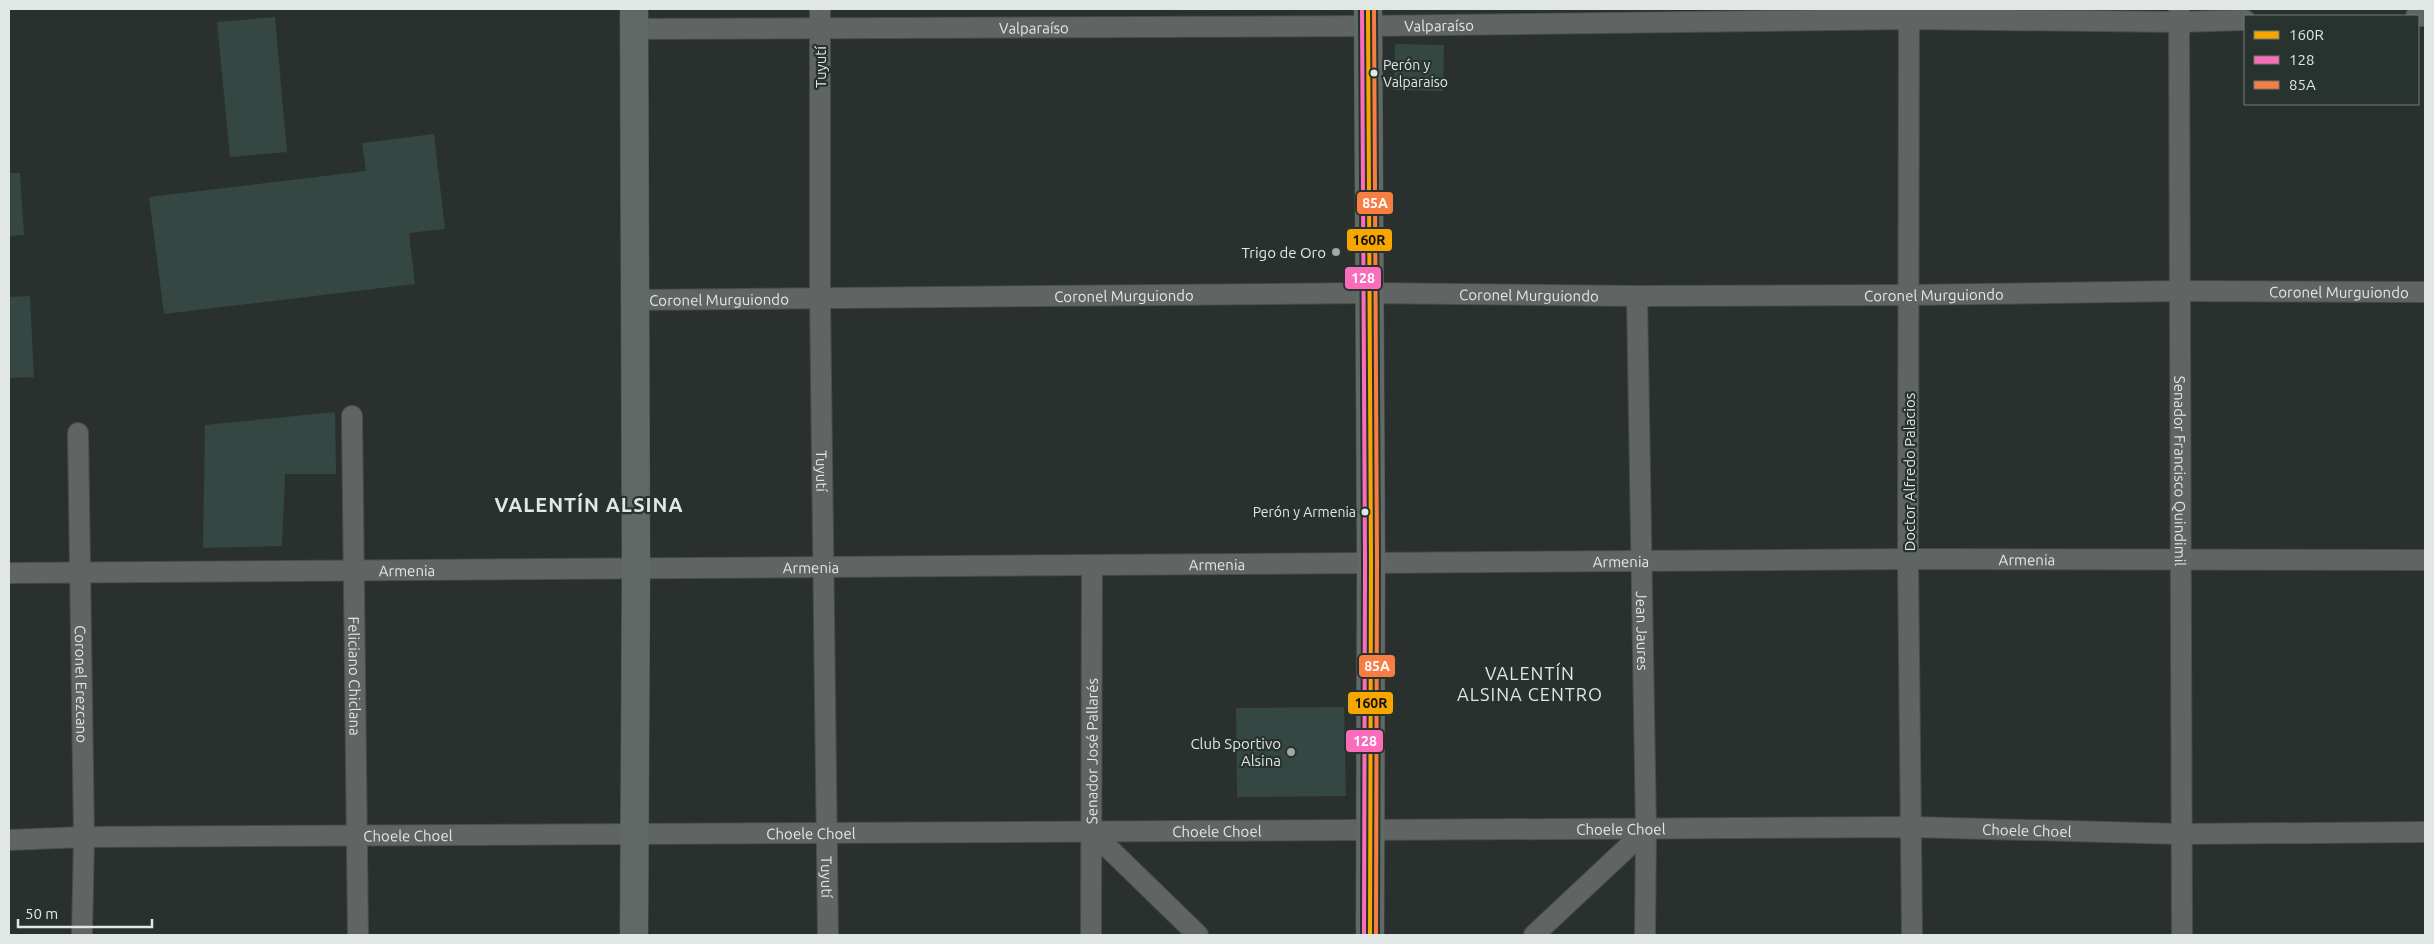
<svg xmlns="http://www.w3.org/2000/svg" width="2434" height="944" viewBox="0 0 2434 944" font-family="Ubuntu,sans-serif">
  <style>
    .building { fill: #344742 }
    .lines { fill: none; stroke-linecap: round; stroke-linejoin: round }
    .street-casing { stroke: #484d4c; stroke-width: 22 }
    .secondary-casing { stroke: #484d4c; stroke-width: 29 }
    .street { stroke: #606463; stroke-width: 20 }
    .secondary { stroke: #606966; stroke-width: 28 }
    .bus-1-casing { stroke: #28322f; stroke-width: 8 }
    .bus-2-casing { stroke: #28322f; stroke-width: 8 }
    .bus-3-casing { stroke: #28322f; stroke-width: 8 }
    .bus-1 { stroke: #f7a600; stroke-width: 4 }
    .bus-2 { stroke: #fb6dba; stroke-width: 4 }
    .bus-3 { stroke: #f77d43; stroke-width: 4 }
    .bus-dot { fill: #e0e7e4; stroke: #28322f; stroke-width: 2 }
    .poi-dot { fill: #a0a7a4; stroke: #28322f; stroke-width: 2 }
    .labels { text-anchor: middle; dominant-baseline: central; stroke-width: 4.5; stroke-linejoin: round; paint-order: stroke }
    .bus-label { font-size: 14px; fill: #e0e7e4; stroke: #28322f; text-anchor: start }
    .street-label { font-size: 15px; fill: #e0e7e4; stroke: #28322f }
    .poi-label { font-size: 15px; fill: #e0e7e4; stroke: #28322f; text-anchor: end }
    .quarter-label { font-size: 18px; letter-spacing: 1px; fill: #e0e7e4; stroke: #28322f }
    .district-label { font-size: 20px; font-weight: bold; letter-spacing: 1px; fill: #e0e7e4; stroke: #28322f }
    .line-badge { stroke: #28322f; stroke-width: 2 }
    .badge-label { font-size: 14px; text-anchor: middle; font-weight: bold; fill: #fff }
    .pale-badge-label { font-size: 14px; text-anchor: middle; font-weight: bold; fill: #111 }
  </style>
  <rect width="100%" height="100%" fill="#2a302e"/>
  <g class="building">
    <path d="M275,17l12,135 -57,5 -13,-135z"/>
    <path d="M1395,44l49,1 -1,46 -49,-1z"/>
    <path d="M434,134l11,95 -36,4 6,51 -251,30 -15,-117 217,-26 -4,-28z"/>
    <path d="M9,173h11l4,62 -15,1z"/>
    <path d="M30,296l4,81 -25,1v-81z"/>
    <path d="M335,412l1,62h-51l-3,72 -79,2 2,-123z"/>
    <path d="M1344,707l2,89 -109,1 -1,-89z"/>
  </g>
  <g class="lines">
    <defs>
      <g id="street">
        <path id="s1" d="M820,9v289l8,637"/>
        <path d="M1909,9l-1,550 4,376"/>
        <path id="s2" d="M2179,9l3,926"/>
        <path d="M2416,16h9"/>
        <path id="s3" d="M634,29l734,-3 541,-7 270,3 66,-2"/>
        <path id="s4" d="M1637,296l9,534 -1,105"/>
        <path id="s5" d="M634,300l734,-7 269,3 272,-1 271,-4 245,1"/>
        <path id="s6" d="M352,416l6,519"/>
        <path id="s7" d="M78,433l6,404 -2,98"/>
        <path id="s8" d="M9,573l1899,-14 517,1"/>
        <path d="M1091,831l107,104"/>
        <path id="s9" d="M9,840l75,-3 1829,-10 268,7 244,-2"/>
        <path id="s10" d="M1091,935l1,-369"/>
        <path d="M1534,935l112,-105"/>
      </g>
      <g id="secondary">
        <path d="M634,9l2,559 -2,367"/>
        <path d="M1368,9l3,553 -1,373"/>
      </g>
    </defs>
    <use href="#street" class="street-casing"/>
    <use href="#secondary" class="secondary-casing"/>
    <use href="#street" class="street"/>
    <use href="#secondary" class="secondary"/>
    <defs>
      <path id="bus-1" d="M1368,9l3,553 -1,373"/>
      <path id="bus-2" d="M1362,9l3,553 -1,373"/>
      <path id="bus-3" d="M1374,9l3,553 -1,373"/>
    </defs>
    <use href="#bus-1" class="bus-1-casing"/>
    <use href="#bus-2" class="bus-2-casing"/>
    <use href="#bus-3" class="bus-3-casing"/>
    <use href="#bus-1" class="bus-1"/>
    <use href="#bus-2" class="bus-2"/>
    <use href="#bus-3" class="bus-3"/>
  </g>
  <g class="bus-dot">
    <circle cx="1374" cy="73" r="4.5"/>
    <circle cx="1365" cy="512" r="4.5"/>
  </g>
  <g class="poi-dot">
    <circle cx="1336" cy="252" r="5"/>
    <circle cx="1291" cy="752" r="5"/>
  </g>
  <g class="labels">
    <g class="bus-label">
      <text x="1383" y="65">Perón y<tspan x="1383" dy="17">Valparaiso</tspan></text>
      <text x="1356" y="512" text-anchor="end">Perón y Armenia</text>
    </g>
    <g class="street-label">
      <text stroke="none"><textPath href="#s3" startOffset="805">Valparaíso</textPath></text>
      <text stroke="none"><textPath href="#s3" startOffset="400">Valparaíso</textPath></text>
      <text transform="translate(820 67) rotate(-90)">Tuyutí</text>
      <text stroke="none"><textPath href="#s5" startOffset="1705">Coronel Murguiondo</textPath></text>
      <text stroke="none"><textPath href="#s5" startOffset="490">Coronel Murguiondo</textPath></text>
      <text stroke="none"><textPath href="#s5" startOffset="895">Coronel Murguiondo</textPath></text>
      <text stroke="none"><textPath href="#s5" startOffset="1300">Coronel Murguiondo</textPath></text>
      <text stroke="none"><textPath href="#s5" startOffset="85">Coronel Murguiondo</textPath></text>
      <text stroke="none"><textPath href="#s1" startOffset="462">Tuyutí</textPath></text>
      <text transform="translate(1909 472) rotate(-90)">Doctor Alfredo Palacios</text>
      <text stroke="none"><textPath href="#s2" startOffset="462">Senador Francisco Quindimil</textPath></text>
      <text stroke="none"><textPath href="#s8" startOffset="2018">Armenia</textPath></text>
      <text stroke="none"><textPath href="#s8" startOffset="1612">Armenia</textPath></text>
      <text stroke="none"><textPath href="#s8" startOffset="1208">Armenia</textPath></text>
      <text stroke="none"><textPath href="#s8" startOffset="802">Armenia</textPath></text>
      <text stroke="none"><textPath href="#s8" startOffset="398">Armenia</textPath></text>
      <text stroke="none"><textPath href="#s4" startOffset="335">Jean Jaures</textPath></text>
      <text stroke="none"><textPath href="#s6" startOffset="260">Feliciano Chiclana</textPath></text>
      <text stroke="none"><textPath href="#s7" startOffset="251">Coronel Erezcano</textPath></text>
      <text stroke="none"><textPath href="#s10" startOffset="184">Senador José Pallarés</textPath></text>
      <text stroke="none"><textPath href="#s9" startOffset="1612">Choele Choel</textPath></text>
      <text stroke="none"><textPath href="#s9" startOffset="1208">Choele Choel</textPath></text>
      <text stroke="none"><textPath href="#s9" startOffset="2018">Choele Choel</textPath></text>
      <text stroke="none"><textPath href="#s9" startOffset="802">Choele Choel</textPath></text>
      <text stroke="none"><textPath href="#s9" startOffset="399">Choele Choel</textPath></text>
      <text stroke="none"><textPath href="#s1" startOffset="868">Tuyutí</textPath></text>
    </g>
    <g class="poi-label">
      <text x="1326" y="252">Trigo de Oro</text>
      <text x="1281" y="743">Club Sportivo<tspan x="1281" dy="17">Alsina</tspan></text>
    </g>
    <g class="quarter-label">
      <text x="1530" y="673">VALENTÍN<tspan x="1530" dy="21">ALSINA CENTRO</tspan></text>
    </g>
    <g class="district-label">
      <text x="589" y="504">VALENTÍN ALSINA</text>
    </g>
  </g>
  <g class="line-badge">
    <rect x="1356" y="191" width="38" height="24" rx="5" fill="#f77d43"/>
    <rect x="1346" y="228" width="47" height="24" rx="5" fill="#f7a600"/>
    <rect x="1344" y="266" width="38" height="24" rx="5" fill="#fb6dba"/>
    <rect x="1358" y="654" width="38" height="24" rx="5" fill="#f77d43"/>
    <rect x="1347" y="691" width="47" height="24" rx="5" fill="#f7a600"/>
    <rect x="1345" y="729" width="39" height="24" rx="5" fill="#fb6dba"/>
  </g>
  <g class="badge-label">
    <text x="1375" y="208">85A</text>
    <text x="1363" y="283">128</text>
    <text x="1377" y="671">85A</text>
    <text x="1365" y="746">128</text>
  </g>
  <g class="pale-badge-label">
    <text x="1369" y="245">160R</text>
    <text x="1371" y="708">160R</text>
  </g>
  <rect width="2434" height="944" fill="none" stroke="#e0e7e4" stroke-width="20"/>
  <rect x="2244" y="15" width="175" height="90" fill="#28322f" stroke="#727a77"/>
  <rect x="2254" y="31" width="25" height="8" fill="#f7a600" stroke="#727a77"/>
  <text x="2289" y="40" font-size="15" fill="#e0e7e4">160R</text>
  <rect x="2254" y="56" width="25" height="8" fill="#fb6dba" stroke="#727a77"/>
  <text x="2289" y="65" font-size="15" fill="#e0e7e4">128</text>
  <rect x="2254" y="81" width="25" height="8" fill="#f77d43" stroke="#727a77"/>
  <text x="2289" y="90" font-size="15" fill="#e0e7e4">85A</text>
  <path d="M18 919v8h134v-8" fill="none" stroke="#e0e7e4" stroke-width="2.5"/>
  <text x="25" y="919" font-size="15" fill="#e0e7e4" stroke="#28322f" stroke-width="4" paint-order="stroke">50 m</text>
</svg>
